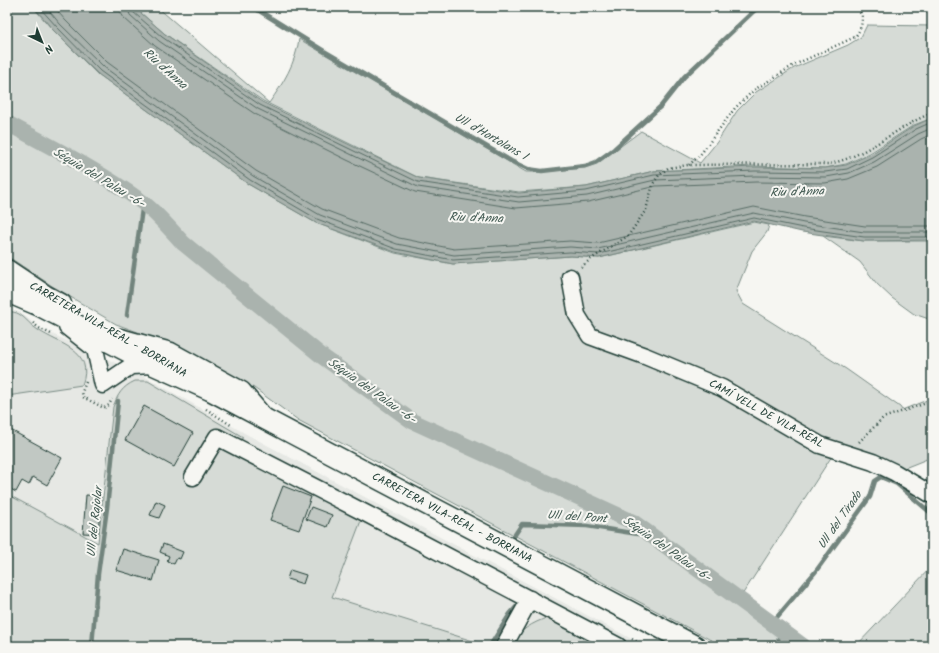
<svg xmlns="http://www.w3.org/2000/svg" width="939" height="653" viewBox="0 0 939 653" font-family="Kalam,sans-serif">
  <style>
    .built { fill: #e6e8e4 }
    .green { fill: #d6dbd6; stroke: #7a8c85 }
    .water { fill: #aab3ae; stroke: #72847d }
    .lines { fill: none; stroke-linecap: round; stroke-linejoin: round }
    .shore { stroke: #576c65; stroke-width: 1 }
    .stream { stroke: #72847d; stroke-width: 4.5 }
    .canal { stroke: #aab3ae; stroke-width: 16 }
    .building { fill: #c1c8c3; stroke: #1f3d34 }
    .minor-casing { stroke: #1f3d34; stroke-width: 19 }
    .major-casing { stroke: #1f3d34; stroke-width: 23 }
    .path { stroke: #1f3d34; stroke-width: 2.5; stroke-dasharray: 1 3; stroke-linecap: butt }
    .minor { stroke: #f6f6f2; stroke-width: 16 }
    .major { stroke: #f6f6f2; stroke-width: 20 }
    .labels { text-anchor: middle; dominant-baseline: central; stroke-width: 4; stroke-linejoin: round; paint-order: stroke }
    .street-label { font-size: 11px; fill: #1f3d34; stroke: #f6f6f2 }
    .water-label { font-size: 12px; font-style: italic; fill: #425a52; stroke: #f6f6f2 }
  </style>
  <rect width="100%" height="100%" fill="#f6f6f2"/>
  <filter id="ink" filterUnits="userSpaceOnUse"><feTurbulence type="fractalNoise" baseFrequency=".025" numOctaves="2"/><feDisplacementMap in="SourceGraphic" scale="8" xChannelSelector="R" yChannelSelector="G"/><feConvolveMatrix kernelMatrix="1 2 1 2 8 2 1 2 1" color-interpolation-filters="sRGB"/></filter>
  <g filter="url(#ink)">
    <path class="built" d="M7,310l13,2 19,16 103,47 106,60 397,211h-638z"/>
    <g class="green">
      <path d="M7,7h26l18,21 47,47v-1l150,110 68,39 79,30 58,11 118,-8 28,2 155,-36 15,3 -2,7 -15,19 -16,40 7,13 103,65 54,38 2,3 30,-12v59l-30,12 -41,-20 -19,-2 -12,12 -88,136 72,51h-92l-424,-226 -44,-32 -95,-48 -43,-16 -64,-38 -45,-30z"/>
      <path d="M134,7h23l112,96c14,-19 27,-41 30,-64l227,133h14l45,-4 12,-4 44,-33 59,32 17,-21 20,-31 19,-19 38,-24 54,-23 13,-8 6,-12 65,1v92l-18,7 -44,28 -24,11 -21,4 -72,-2 -99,5 -68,16 -67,5 -100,-14 -156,-77 -98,-67z"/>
      <path d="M823,236l41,5h68v79l-18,-6 -22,-16 -15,-14 -17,-22z"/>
      <path d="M7,311c4,1 9,1 12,3 7,4 12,12 19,16 22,15 57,20 44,55l-75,11z"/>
      <path d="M135,381h13l95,56 -9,14 128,67 -30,79 157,49h-482v-152l91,49 15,-136c5,-13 9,-20 22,-26z"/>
      <path d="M932,566v80h-76z"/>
      <path d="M549,617l53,29h-92c9,-16 22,-23 39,-29z"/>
    </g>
    <path class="water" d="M34,7h100l31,27 97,68 92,45 65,31 100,15 67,-6 68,-16 101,-4 70,1 21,-3 25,-11 43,-28 18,-8v122l-68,1 -62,-9 -48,-11 -155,37 -28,-2 -118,8 -58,-12 -79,-29 -68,-39 -150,-110 -45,-44z"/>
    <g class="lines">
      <g class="shore">
        <path d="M39,7l18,20 43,44 150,109 67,39 79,30 57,11 117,-8 29,2 155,-36 49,10 61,9h68"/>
        <path d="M46,7l14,17 44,43 149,109 67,39 77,29 57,11 116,-8 28,2 156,-36 50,10 60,9h68"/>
        <path d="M54,7l11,13 42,42 149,109 66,38 77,29 55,11 116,-8 28,2 156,-36 51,10 60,9h67"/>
        <path d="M121,7v6l3,5 31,28 100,68 92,46 68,32 101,16 72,-6 68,-16 100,-4 69,1 23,-4 29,-12 44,-28 11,-5"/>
        <path d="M127,7l3,8 29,26 99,68 160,78 101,15 68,-6 68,-16 100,-4 71,1 23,-4 25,-11 44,-28 14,-6"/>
        <path d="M132,7l1,5 29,25 98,68 92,45 66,32 100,15 68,-6 68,-16 101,-4 70,1 22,-3 25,-12 44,-28 16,-7"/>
      </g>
      <g class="stream">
        <path d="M253,7l71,44 187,110 17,8 14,2 43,-5 11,-4 18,-13 47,-43 23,-29 74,-70"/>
        <path d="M127,315l16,-113"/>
        <path d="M514,536l8,-12 65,2 51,8 5,-5"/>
        <path d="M772,623l44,-52 54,-74 5,-16 6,-4 16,7 35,30"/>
        <path d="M92,646l6,-72 9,-66 11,-107"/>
        <path d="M490,646l20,-32 7,-8"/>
        <path d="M777,646l4,-16"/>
      </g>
      <path class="canal" d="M7,123c44,24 94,49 135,79 15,11 28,27 41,41l140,114 89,64 221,101 170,124"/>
    </g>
    <g class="building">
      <path d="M144,406l49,27 -19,34 -49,-27z"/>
      <path d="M7,428l55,30 -15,27 -14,-8 -4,8 -7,-4 -6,11 -9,-5z"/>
      <path d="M283,486l28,11 -12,33 -29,-10z"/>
      <path d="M86,495l15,1 -3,38 -15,-1z"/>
      <path d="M156,501l9,4 -6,13 -9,-3z"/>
      <path d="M311,507l21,8 -5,12 -21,-8z"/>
      <path d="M163,544l20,8 -3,7 -3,-1 -3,6 -7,-3 2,-5 -9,-4z"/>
      <path d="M123,549l36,11 -6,21 -37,-11z"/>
      <path d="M290,570l16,5 -3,9 -16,-5z"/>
    </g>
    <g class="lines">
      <defs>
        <g id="minor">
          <path d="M570,277l7,38 13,21 55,20 77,32 98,57 53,17 21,10 38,23"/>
          <path d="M67,327l28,22 8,36 28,-19 23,-1"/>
          <path d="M120,337l51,14 71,39 22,26"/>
          <path d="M193,477l24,-40 148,76 253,133"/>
          <path d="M504,646l26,-47"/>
        </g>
        <g id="major">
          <path d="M7,270l39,26 15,8"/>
          <path d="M7,292l33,14 114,59 56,25 485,256"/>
        </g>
      </defs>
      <use href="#minor" class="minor-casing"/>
      <use href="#major" class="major-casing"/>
      <g class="path">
        <path d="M689,165l11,-10 35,-47 19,-18 40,-25 61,-28c6,-8 7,-12 7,-22l-7,-8"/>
        <path d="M581,267l10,-8 37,-23 18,-26 7,-26 6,-9 9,-7 20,-3 140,-1c39,-7 68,-37 104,-51"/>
        <path d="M33,323l6,5 14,7"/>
        <path d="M86,382l-4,10 1,5 21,11 5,-3 3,-6"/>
        <path d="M206,409l25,16"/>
        <path d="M859,442l24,-24 49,-17"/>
        <path d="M632,639l13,7"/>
      </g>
      <use href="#minor" class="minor"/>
      <use href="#major" class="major"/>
    </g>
  </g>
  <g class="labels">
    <g class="street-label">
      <text transform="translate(108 330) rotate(30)">CARRETERA VILA-REAL - BORRIANA</text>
      <text transform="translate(766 414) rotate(29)">CAMÍ VELL DE VILA-REAL</text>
      <text transform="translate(452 518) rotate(28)">CARRETERA VILA-REAL - BORRIANA</text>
    </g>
    <g class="water-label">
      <text transform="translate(165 69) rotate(42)">Riu d'Anna</text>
      <text transform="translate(491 137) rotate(30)">Ull d'Hortolans 1</text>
      <text transform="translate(99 178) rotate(31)">Séquia del Palau -6-</text>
      <text transform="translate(797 192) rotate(-2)">Riu d'Anna</text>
      <text transform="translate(476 218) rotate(2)">Riu d'Anna</text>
      <text transform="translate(372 391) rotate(35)">Séquia del Palau -6-</text>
      <text transform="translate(577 517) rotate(4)">Ull del Pont</text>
      <text transform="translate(840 520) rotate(-55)">Ull del Tirado</text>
      <text transform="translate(95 522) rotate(-84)">Ull del Rajolar</text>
      <text transform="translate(667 549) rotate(35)">Séquia del Palau -6-</text>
    </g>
  </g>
  <rect width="939" height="653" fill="none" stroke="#f6f6f2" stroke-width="24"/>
  <rect x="12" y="12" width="915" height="629" fill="none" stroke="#1f3d34" stroke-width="1.5" filter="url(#ink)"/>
  <g transform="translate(42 42) rotate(137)" stroke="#f6f6f2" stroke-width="3" paint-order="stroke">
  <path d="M0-3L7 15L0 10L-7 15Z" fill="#1f3d34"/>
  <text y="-6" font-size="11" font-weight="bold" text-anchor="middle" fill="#1f3d34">N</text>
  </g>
</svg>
